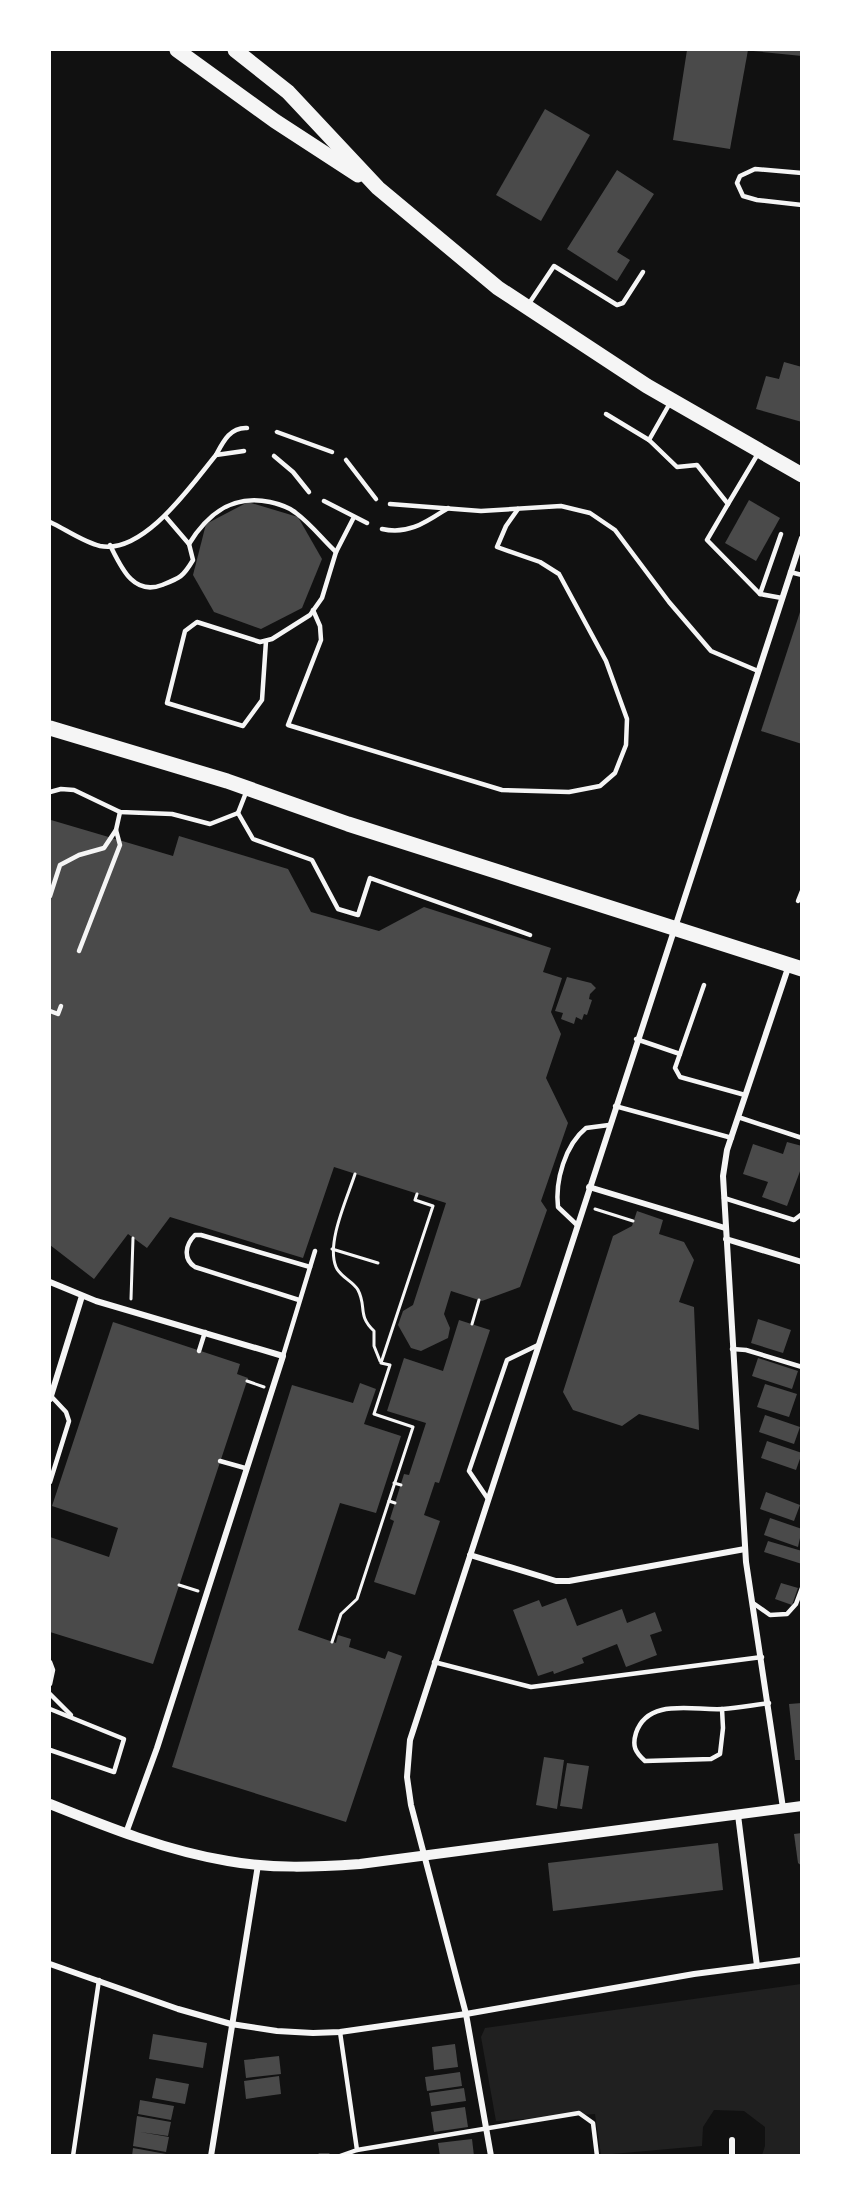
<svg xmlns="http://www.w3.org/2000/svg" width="851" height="2205" viewBox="0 0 851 2205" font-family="Raleway,sans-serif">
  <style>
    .green { fill: #202020 }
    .building { fill: #4a4a4a }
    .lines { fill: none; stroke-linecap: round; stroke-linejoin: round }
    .path { stroke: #f5f5f5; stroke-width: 3 }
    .service { stroke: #f5f5f5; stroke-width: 4.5 }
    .minor { stroke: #f5f5f5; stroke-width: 6 }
    .tertiary { stroke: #f5f5f5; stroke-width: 10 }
    .primary { stroke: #f5f5f5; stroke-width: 15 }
  </style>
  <rect width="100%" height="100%" fill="#111"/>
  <path class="green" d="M801,1984v171h-39l3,-9v-19l-21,-16 -30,-1 -11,17 -1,19 -101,9 -6,-41 -99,7 -15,-84 4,-9z"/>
  <g class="building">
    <path d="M687,50h61l-18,99 -57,-9z"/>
    <path d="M754,50h48v6l-49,-5z"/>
    <path d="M545,109l45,26 -49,86 -45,-26z"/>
    <path d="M617,170l37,24 -37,58 13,8 -13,21 -50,-32z"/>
    <path d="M784,362l18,5v55l-46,-13 10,-33 13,3z"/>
    <path d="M749,500l31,18 -24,43 -31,-18z"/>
    <path d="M248,502l50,15 24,42 -20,49 -41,21 -47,-17 -21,-37 13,-51z"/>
    <path d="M801,609h1v135l-41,-13z"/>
    <path d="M51,820l122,36 6,-20 109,33 23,43 68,19 45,-24 127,41 -8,24 19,6 -11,34 10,22 -15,44 22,45 -27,78 6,9 -27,77 -38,14 -31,-10 -7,23 6,14 -2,10 -27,13 -10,-3 -13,-23 5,-14 10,-6 33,-102 -112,-36 -31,91 -133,-41 -23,31 -19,-14 -34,45 -44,-34z"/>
    <path d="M567,977l24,6 5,5 -6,6 -1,5 3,1 -5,15 -3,-1 -2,6 -6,-3 -2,7 -13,-5 2,-6 -8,-2z"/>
    <path d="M787,1142l15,4v20l-15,40 -25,-9 6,-15 -25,-8 10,-30 30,10z"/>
    <path d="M637,1211l26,9 -4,14 25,8 10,18 -15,42 15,5 5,123 -60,-16 -17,12 -49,-16 -10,-18 50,-156 19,-10z"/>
    <path d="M758,1319l33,11 -8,23 -32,-10z"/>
    <path d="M459,1320l31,10 -51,153 -4,-1 -11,33 16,6 -25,74 -41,-13 20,-61 -4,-2 14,-45 5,1 17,-52 -39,-12 17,-53 39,13z"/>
    <path d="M113,1322l127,42 -3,10 11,4 -95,286 -103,-32v-95l59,20 9,-29 -66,-22z"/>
    <path d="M758,1358l40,13 -6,18 -40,-13z"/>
    <path d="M360,1383l16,6 -12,35 37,12 -25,77 -36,-10 -42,127 38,13 2,-8 13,4 -2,8 36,12 3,-8 14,5 -56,166 -174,-55 120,-382 61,18z"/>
    <path d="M765,1384l32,10 -8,23 -32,-10z"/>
    <path d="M765,1415l35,12 -6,17 -35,-12z"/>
    <path d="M767,1441l35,12 -6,17 -35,-12z"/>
    <path d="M766,1492l34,13 -6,16 -34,-12z"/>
    <path d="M770,1518l32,11 -4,18 -34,-12z"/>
    <path d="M768,1541l34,10v13l-38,-12z"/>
    <path d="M781,1583l17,5 -6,17 -17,-6z"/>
    <path d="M566,1598l11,28 45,-17 5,14 28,-11 7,19 -12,4 7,20 -31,12 -9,-23 -35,14 2,5 -30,11 -1,-3 -15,5 -25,-66 26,-10 3,7z"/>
    <path d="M802,1703v57h-7l-6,-56z"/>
    <path d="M544,1757l20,3 -7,49 -21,-4z"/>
    <path d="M567,1763l22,3 -7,43 -22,-3z"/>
    <path d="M802,1833v33l-4,-3 -4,-29z"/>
    <path d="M718,1843l5,47 -170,21 -5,-48z"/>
    <path d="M153,2034l54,9 -4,25 -54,-9z"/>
    <path d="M455,2044l3,23 -24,3 -2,-23z"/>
    <path d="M279,2056l2,18 -35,4 -2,-18z"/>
    <path d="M460,2072l2,14 -35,5 -2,-14z"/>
    <path d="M279,2076l2,18 -35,5 -2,-18z"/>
    <path d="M156,2078l33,6 -4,20 -33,-6z"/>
    <path d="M464,2088l2,13 -35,5 -2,-13z"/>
    <path d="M140,2100l34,6 -3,14 -33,-6z"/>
    <path d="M465,2107l3,20 -34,5 -3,-20z"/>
    <path d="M137,2116l34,6 -3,14 -28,-4 29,5 -3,15 -33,-6z"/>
    <path d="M472,2139l2,17h-34l-2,-13z"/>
    <path d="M133,2148l33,6v2h-34z"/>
  </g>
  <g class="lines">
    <g class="path">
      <path d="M355,1174c-8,25 -29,69 -19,93 4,10 17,14 22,23 9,17 -1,25 16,41v15l6,15"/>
      <path d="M595,1209l38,12"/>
      <path d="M332,1249l46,14"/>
      <path d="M131,1299l2,-61"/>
      <path d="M472,1324l7,-24"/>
      <path d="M247,1381l17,6"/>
      <path d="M394,1483l7,2"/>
      <path d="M389,1501l6,2"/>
      <path d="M179,1585l19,6"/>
      <path d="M332,1642l9,-28 16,-15 56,-172 -39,-13 16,-49 -9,-2 52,-157 -18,-6 2,-6"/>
    </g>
    <g class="service">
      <path d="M802,173l-47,-4 -15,7 -3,7 6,13 14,4 45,5"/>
      <path d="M528,305l26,-39 63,39 6,-2 20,-31"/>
      <path d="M670,403l-21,37 28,27 20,-2 31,39 -21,36 53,54 21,-60"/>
      <path d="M606,414l43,26"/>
      <path d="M277,432l55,20"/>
      <path d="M216,455c7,-13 14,-28 31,-27"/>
      <path d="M274,456l19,16 16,20"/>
      <path d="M346,460l30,39"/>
      <path d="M324,501l43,22"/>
      <path d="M390,504l91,7 80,-5 29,7 25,17 54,72 42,49 47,20"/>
      <path d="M728,504l31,-52"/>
      <path d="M50,522c15,7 33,20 50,24 44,9 92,-62 116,-91l28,-4"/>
      <path d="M382,529c27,6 44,-7 66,-21"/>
      <path d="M189,544c19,-31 44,-50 81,-42 9,2 19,5 26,11 15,11 27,27 40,39"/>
      <path d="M110,545c11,22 23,51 52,40 18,-7 21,-8 31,-25l-4,-16 -24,-28"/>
      <path d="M790,572l12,3"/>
      <path d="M760,594l22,4"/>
      <path d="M313,610l7,16 1,14 -33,85 214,65 67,2 31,-6 15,-13 11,-28 1,-26 -21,-58 -47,-87 -19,-12 -43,-15 9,-21 12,-17"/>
      <path d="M266,641l-4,59 -19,26 -76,-23 18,-72 12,-9 63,20 12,-3 38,-24 12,-17 14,-46 18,-35"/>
      <path d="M50,792l11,-3 13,1 46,22 52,2 38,10 28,-11 9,-23"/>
      <path d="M238,813l15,26 59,21 26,49 20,6 12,-37 160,57"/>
      <path d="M116,830l4,-18"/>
      <path d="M50,896l10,-31 19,-10 25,-7 12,-18 4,15 -41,106"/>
      <path d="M798,901l4,-10"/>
      <path d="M704,985l-29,83 5,9 65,18"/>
      <path d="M50,1011l8,3 3,-8"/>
      <path d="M636,1039l44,15"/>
      <path d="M615,1106l117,32"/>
      <path d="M738,1117l64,21"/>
      <path d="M724,1198l70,22 8,-6"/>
      <path d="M577,1225l-19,-18c-3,-26 7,-62 28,-79l23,-3"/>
      <path d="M299,1300l-104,-33c-12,-8 -10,-22 0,-32h6l109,32"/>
      <path d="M732,1349l14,1 56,17"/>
      <path d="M199,1351l6,-19"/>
      <path d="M283,1356l32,-105"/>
      <path d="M220,1461l25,7"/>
      <path d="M50,1482l19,-61 -3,-9 -16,-17"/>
      <path d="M488,1499l-19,-28 38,-111 31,-15"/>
      <path d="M753,1603l17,12 17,-1 9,-10 6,-16"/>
      <path d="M50,1662l3,8 -3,14"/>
      <path d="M434,1662l97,25 231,-30"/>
      <path d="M50,1694l21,21"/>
      <path d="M50,1709l74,30 -10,33 -64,-22"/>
      <path d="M722,1709l1,19 -3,26 -9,5 -66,2c-10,-9 -13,-15 -9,-28 12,-36 58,-22 87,-24 15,-1 30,-4 46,-6"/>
      <path d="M357,2150l222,-37 14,10 4,33"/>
      <path d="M73,2156l26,-176"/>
      <path d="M319,2156h10"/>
      <path d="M340,2156l17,-6 -17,-118"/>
    </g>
    <g class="minor">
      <path d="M589,1187l136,41"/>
      <path d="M726,1239l76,23"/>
      <path d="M50,1282l46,19 187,55 -126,392 -31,85"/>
      <path d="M50,1399l32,-103"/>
      <path d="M470,1555l86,26h13l176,-32"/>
      <path d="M783,1808l-37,-246 -23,-386 4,-26 62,-185"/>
      <path d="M738,1815l19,151"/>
      <path d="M50,1964l128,45 53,15 46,7 36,2 27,-1 126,-18 228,-40 108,-14"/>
      <path d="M211,2156l47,-291"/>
      <path d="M491,2156l-25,-142 -55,-209 -4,-28 3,-37 392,-1202"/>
      <path d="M732,2156v-16"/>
    </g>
    <path class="tertiary" d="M50,1804c57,23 117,47 178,57 44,8 88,6 132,3l442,-58"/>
    <g class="primary">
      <path d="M177,50l98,71 83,54"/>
      <path d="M235,50l53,42 90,96 120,100 149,98 155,89"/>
      <path d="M50,728l177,53 121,43 454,145"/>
    </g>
  </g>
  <rect width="851" height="2205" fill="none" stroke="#ffffff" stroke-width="102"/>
</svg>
